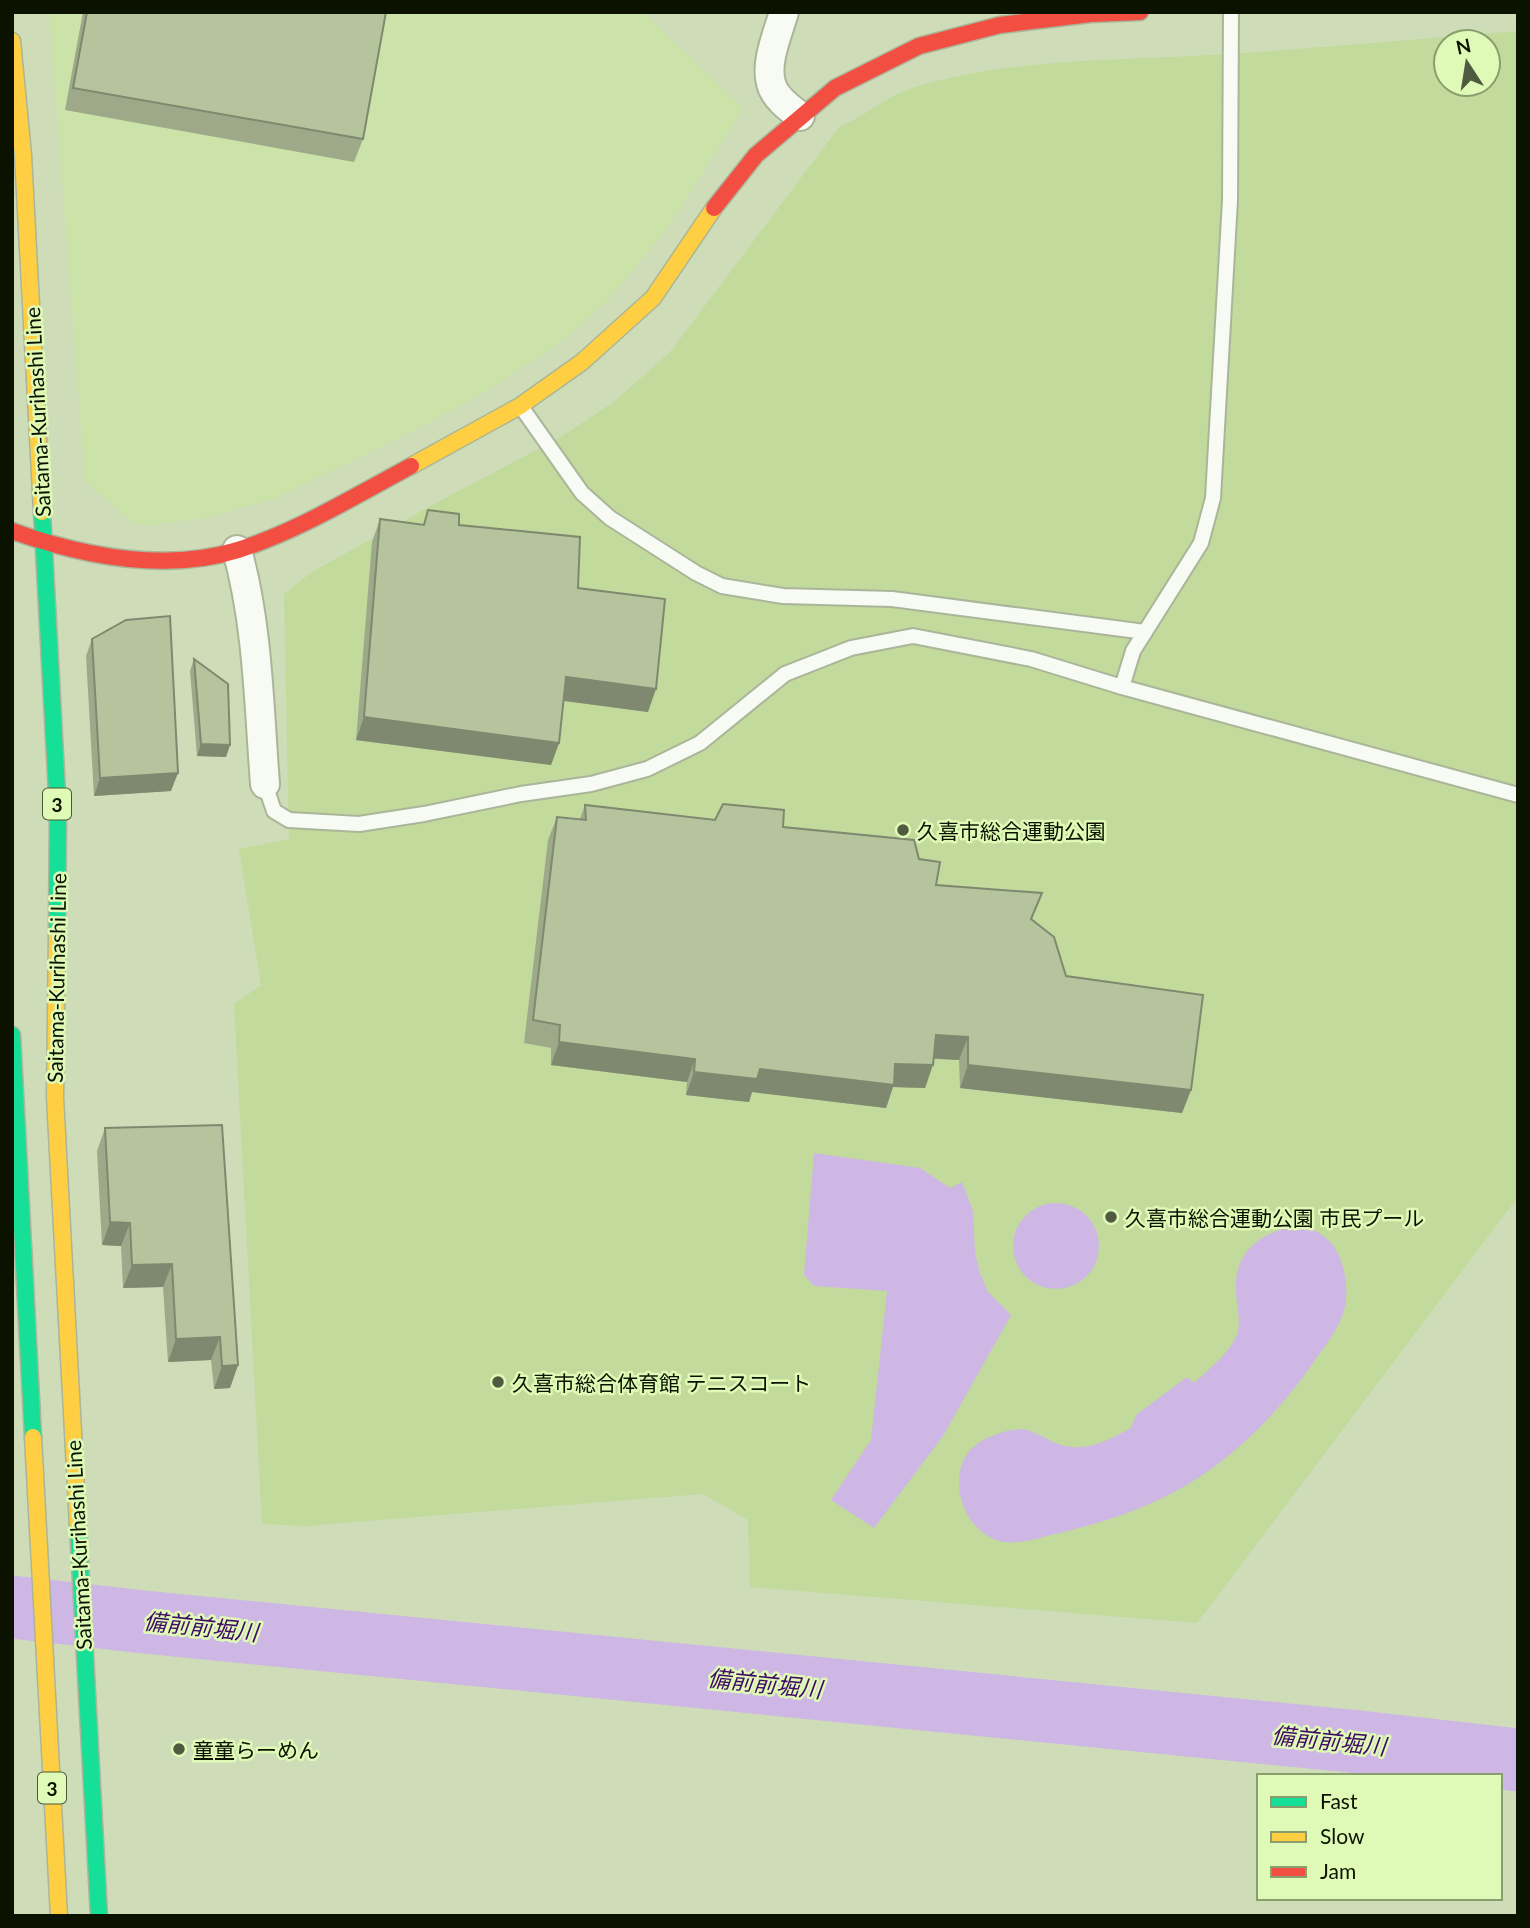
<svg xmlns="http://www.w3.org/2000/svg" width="1530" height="1928" viewBox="0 0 1530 1928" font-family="Lato,'Noto Sans JP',sans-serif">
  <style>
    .built { fill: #cbe2a9 }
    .green { fill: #c2da9c; fill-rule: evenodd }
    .water { fill: #ceb7e4 }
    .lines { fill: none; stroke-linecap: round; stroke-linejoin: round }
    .river { stroke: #ceb7e4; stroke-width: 63 }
    .lane-casing { stroke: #aab599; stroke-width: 18 }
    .street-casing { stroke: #aab599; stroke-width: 32 }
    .fast-casing { stroke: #aab599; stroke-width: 19 }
    .slow-casing { stroke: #aab599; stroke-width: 19 }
    .jam-casing { stroke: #aab599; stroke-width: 19 }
    .lane { stroke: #f8faf4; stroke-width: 14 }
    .street { stroke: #f8faf4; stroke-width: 28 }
    .fast { stroke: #16e098; stroke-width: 16 }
    .slow { stroke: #ffcf43; stroke-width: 16 }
    .jam { stroke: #f24e42; stroke-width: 16 }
    .wall { fill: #9da988 }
    .shaded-wall { fill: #7f896f }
    .building { fill: #b6c49e; stroke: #7f896f; stroke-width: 2 }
    .poi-dot { fill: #4f5a40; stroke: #dffab6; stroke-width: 2.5 }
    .labels { text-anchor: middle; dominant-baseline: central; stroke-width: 5; stroke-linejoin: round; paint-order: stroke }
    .shield { fill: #dffab6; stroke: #4b5837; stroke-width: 2 }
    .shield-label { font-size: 19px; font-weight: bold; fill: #0b1300 }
    .street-label { font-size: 21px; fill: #0b1300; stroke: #dffab6 }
    .poi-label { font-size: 21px; fill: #0b1300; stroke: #dffab6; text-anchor: start }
    .water-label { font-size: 23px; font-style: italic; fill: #400b64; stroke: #dffab6 }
  </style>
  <rect width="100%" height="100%" fill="#ceddb8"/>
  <path class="built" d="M49,12h594l100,97 -74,117 -60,73 -49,44 -69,45 -69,39 -146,71 -71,20 -60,8 -14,-5 -46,-40z"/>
  <path class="green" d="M1518,31v1166l-321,426 -447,-36 -2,-67 -45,-26 -397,32 -44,-2 -28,-520 27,-19 -22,-136 50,-10 -5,-245 28,-22 124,-69 123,-65 56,-37 55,-49 169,-225c25,-10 47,-30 70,-38 96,-31 201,-28 301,-34 103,-6 205,-16 308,-24zM1446,42h42v42h-42z"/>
  <g class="water">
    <path d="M814,1153l106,15 30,20 12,-6 11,29 2,42 5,20 8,19 23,23 -68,121 -69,92 -43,-28 40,-60 16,-149 -73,-5 -10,-11z"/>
    <circle cx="1056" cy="1246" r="43"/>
    <path d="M1300,1226c23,5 37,18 43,41 11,44 -6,62 -30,96 -27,39 -60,75 -98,103 -51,38 -104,55 -164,69 -15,4 -32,9 -47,7 -27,-4 -45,-33 -45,-58 0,-33 19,-45 48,-53 6,-1 15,-3 21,-1 15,5 27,16 44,17 22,2 40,-9 59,-19l5,-13 51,-38 7,6c14,-13 32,-27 41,-44 8,-16 1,-32 1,-48 -3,-40 28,-62 64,-65z"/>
  </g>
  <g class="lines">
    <path class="river" d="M12,1607l132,15 1216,120 158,18"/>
    <defs>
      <g id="lane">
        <path d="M522,408l60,85 28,25 86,55 26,13 61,10 109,3 253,33"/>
        <path d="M1122,687l11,-36 68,-108 12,-45 17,-298 1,-188"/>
        <path d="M265,784l9,27 15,9 70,4 65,-10 97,-20 70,-10 56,-15 53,-26 85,-69 66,-26 62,-12 118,23 91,28 396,108"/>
      </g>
      <g id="street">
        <path d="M784,12c-6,21 -19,50 -13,71 3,14 18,25 29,33"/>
        <path d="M237,550c21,75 22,157 28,234"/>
      </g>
      <g id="fast">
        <path d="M42,512l16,300 -1,121"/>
        <path d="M12,1035l21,402"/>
        <path d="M78,1525l21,391"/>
      </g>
      <g id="slow">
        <path d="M12,41l11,114 19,357"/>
        <path d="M411,466l109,-60 62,-44 71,-64 61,-90"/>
        <path d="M57,933l-2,164 23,428"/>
        <path d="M33,1437l26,479"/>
      </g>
      <g id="jam">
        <path d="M714,208l42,-53 79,-67 84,-42 81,-21 91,-11 49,-2"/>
        <path d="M12,531c70,25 152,42 226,19 60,-19 117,-54 173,-84"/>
      </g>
    </defs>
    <use href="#lane" class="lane-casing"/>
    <use href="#street" class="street-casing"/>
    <use href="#fast" class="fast-casing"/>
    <use href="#slow" class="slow-casing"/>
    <use href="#jam" class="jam-casing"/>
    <use href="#lane" class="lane"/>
    <use href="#street" class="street"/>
    <use href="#fast" class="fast"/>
    <use href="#slow" class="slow"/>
    <use href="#jam" class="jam"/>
  </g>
  <g class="wall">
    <path d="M83,12h303l-23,127 -9,23 -289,-52z"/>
    <path d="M428,510l31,15 119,63 70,124 -84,-11 -5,42 -8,22 -195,-25 16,-198 8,-23 43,6z"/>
    <path d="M92,639l79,152 -77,5 -8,-140z"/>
    <path d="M194,659l36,86 -4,12 -29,-1 -7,-85z"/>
    <path d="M585,805l198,22 136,32 17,26 96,35 34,56 125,114 -9,23 -222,-25 -1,-28 -25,-1 -9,29 -32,-1 -7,21 -134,-16 -3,10 -63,-7 1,-13 -136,-17v-17l-27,-5 24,-203 9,-23 23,2z"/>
    <path d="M105,1128l133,237 -8,23 -16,1 -3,-29 -43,2 -5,-75 -40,1 -2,-42 -19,-1 -5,-94z"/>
  </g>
  <g class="shaded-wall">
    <path d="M566,677l90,12 -8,23 -90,-12z"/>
    <path d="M364,717l195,26 -8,22 -195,-25z"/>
    <path d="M201,744l29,1 -4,12 -29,-1z"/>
    <path d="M178,773l-7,18 -77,5 6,-18z"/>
    <path d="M936,1035l32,2 -9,23 -31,-2z"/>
    <path d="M559,1042l136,17 -8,23 -136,-17z"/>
    <path d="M895,1064l38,1 -8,23 -32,-1 -7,21 -134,-16 -3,10 -63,-7 8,-23z"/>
    <path d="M968,1065l223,25 -9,23 -222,-25z"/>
    <path d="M110,1222l20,1 -9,23 -19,-1z"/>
    <path d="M172,1264l-9,23 -40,1 9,-23z"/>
    <path d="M220,1337l-9,23 -43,2 8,-23z"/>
    <path d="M238,1365l-8,23 -16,1 8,-23z"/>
  </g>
  <g class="building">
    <path d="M87,12h299l-23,127 -290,-51z"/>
    <path d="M428,510l31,4v11l121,12 -2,51 87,11 -9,90 -90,-12 -7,66 -195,-26 16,-198 44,6z"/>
    <path d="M170,616l8,157 -78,5 -8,-139 34,-19z"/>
    <path d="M194,659l34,25 2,61 -29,-1z"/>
    <path d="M723,804l61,6 -1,17 131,13 5,19 21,3 -4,23 106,8 -11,26 23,18 12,39 137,19 -12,95 -223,-25v-28l-32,-2 -3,30 -38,-1 -1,21 -134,-16 -3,10 -63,-7 1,-13 -136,-17 1,-17 -27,-5 24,-203 29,3 -1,-15 130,15z"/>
    <path d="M222,1125l16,240 -16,1 -2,-29 -44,2 -4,-75 -40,1 -2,-42 -20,-1 -5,-94z"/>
  </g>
  <g class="poi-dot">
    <circle cx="903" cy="830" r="7"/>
    <circle cx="1111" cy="1217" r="7"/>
    <circle cx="498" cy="1382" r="7"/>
    <circle cx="179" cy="1749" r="7"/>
  </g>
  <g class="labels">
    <g class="shield">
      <rect x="43" y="788.5" width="28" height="31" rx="5"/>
      <rect x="38" y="1772.5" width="28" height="31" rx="5"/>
    </g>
    <g class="shield-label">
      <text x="57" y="804">3</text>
      <text x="52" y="1788">3</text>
    </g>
    <g class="street-label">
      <text transform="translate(37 412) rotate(-93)">Saitama-Kurihashi Line</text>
      <text transform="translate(56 978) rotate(-89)">Saitama-Kurihashi Line</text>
      <text transform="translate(78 1545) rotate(-93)">Saitama-Kurihashi Line</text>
    </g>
    <g class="poi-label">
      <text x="917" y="830">久喜市総合運動公園</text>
      <text x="1125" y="1217">久喜市総合運動公園 市民プール</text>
      <text x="512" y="1382">久喜市総合体育館 テニスコート</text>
      <text x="193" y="1749">童童らーめん</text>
    </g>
    <g class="water-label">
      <text transform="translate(201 1626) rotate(6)">備前前堀川</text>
      <text transform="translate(765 1683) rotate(6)">備前前堀川</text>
      <text transform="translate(1329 1740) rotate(6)">備前前堀川</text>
    </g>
  </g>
  <rect width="1530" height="1928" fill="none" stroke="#0b1300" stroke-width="28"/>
  <rect x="1257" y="1774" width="245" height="126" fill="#dffab6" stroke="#8a9e6d" stroke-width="2"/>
  <rect x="1271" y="1797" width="35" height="10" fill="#16e098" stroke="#8a9e6d" stroke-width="2"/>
  <text x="1320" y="1809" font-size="21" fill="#0b1300">Fast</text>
  <rect x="1271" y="1832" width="35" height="10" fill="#ffcf43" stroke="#8a9e6d" stroke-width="2"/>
  <text x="1320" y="1844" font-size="21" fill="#0b1300">Slow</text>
  <rect x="1271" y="1867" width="35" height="10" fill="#f24e42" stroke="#8a9e6d" stroke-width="2"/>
  <text x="1320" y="1879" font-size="21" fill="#0b1300">Jam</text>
  <g transform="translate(1467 63) rotate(348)"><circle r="33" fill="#dffab6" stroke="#8a9e6d" stroke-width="2"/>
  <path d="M0-5L12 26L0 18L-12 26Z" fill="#4f5a40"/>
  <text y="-10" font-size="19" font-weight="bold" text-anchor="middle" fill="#0b1300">N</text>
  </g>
</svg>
